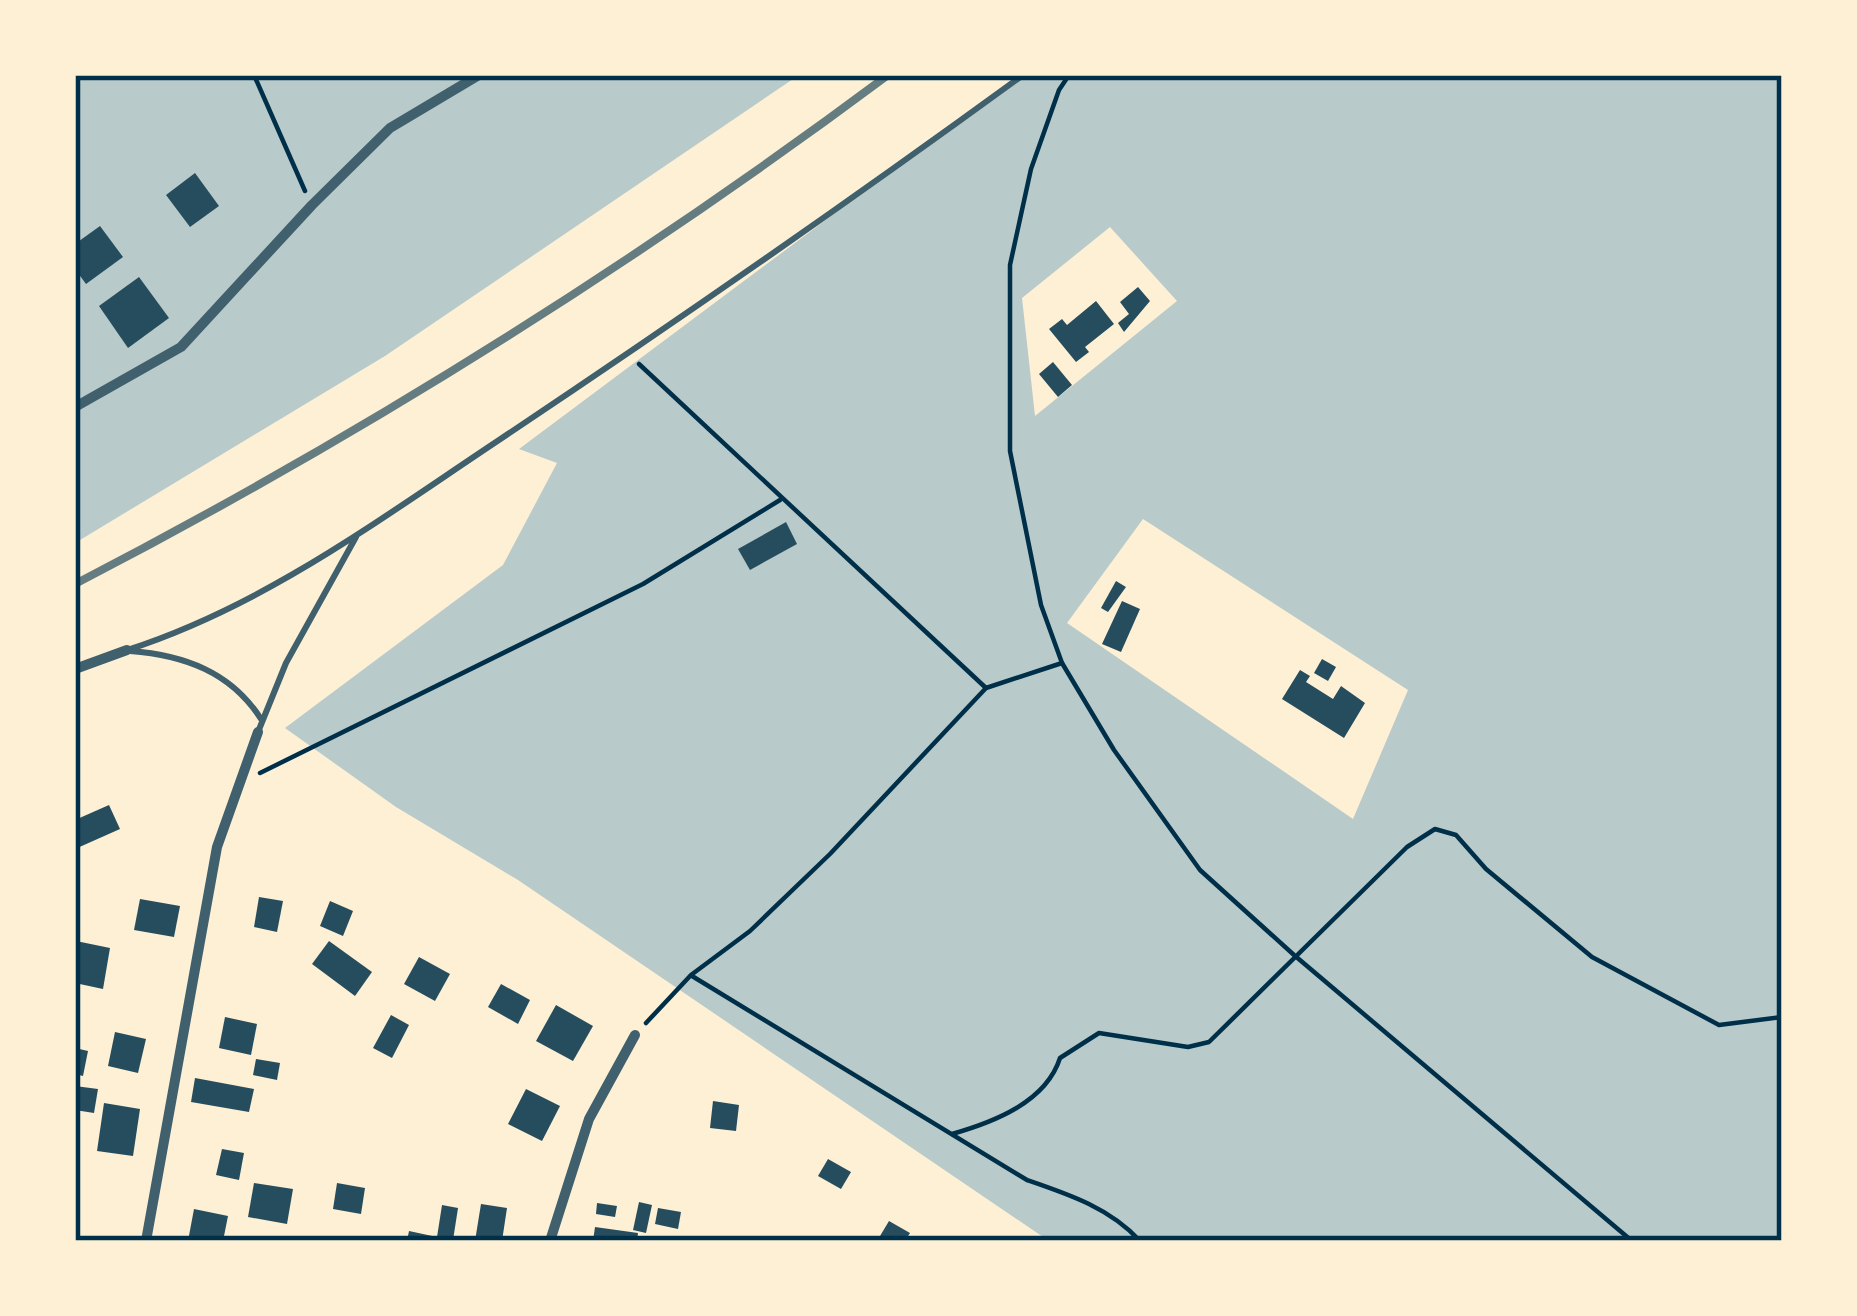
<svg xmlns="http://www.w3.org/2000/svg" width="1857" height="1316" viewBox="0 0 1857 1316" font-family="'Noto Sans',sans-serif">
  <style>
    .green { fill: #b9caca; fill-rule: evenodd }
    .building { fill: #264d5e }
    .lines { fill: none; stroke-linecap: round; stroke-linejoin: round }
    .path { stroke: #003049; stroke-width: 4.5 }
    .service { stroke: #3f606c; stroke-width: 6 }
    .minor { stroke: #3f606c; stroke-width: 10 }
    .rail { stroke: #657d81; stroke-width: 8 }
    .neatline { fill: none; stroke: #003049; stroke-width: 4.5 }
  </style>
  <rect width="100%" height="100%" fill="#fdf0d5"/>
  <g class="green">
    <path d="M75,75h724l-414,281 -310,187z"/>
    <path d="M1020,75h762v1166h-733l-531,-361 -122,-73 -111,-79 218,-163 54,-102 -38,-14zM1110,227l67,74 -142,115 -13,-118zM1143,519l265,171 -55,129 -286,-196z"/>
  </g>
  <g class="building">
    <path d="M195,173l24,33 -29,21 -24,-32z"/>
    <path d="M100,226l23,31 -37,27 -11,-15v-25z"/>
    <path d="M139,277l30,41 -41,30 -29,-42z"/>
    <path d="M1138,287l12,14 -26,31 -6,-9 11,-9 -9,-12z"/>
    <path d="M1096,301l18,23 -29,23 4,5 -13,10 -27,-33 13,-10 5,6z"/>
    <path d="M1053,362l19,23 -14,12 -19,-23z"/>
    <path d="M786,522l11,22 -47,26 -12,-21z"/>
    <path d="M1116,581l10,6 -18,25 -7,-4z"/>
    <path d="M1122,601l18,8 -19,43 -19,-8z"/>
    <path d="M1322,659l14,8 -8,14 -14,-8z"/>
    <path d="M1300,670l10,6 -4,6 27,17 8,-13 24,17 -21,35 -62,-39z"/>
    <path d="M109,805l11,24 -45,20v-29z"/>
    <path d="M259,897l24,4 -6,31 -23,-5z"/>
    <path d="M140,899l40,7 -6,31 -40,-7z"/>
    <path d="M330,901l23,10 -10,25 -23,-10z"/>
    <path d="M76,941l34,7 -7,41 -28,-6z"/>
    <path d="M329,941l43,31 -17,24 -43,-32z"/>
    <path d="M419,957l31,17 -15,27 -31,-17z"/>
    <path d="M501,984l29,16 -12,24 -30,-17z"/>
    <path d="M556,1005l37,21 -20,35 -37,-20z"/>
    <path d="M391,1015l18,10 -17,33 -19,-10z"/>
    <path d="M225,1017l32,7 -6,31 -32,-7z"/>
    <path d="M115,1032l31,7 -8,34 -30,-7z"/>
    <path d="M75,1048l13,3 -5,25 -8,-2z"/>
    <path d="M256,1059l24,4 -3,17 -24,-5z"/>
    <path d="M195,1078l59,11 -5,23 -58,-10z"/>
    <path d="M75,1086l23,3 -4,24 -19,-3z"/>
    <path d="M526,1089l34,17 -18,35 -34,-17z"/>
    <path d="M713,1101l26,4 -3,26 -26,-3z"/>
    <path d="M104,1103l36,6 -7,47 -36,-5z"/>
    <path d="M222,1149l22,4 -5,27 -23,-5z"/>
    <path d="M828,1159l23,13 -10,17 -23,-13z"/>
    <path d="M254,1183l39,6 -6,35 -39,-7z"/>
    <path d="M337,1183l28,5 -4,26 -28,-5z"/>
    <path d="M639,1202l13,3 -6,28 -13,-3z"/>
    <path d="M597,1203l20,3 -2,11 -19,-3z"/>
    <path d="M481,1204l26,4 -5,33h-27z"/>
    <path d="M442,1205l16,3 -5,32 -16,-3z"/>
    <path d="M658,1208l23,4 -3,17 -23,-5z"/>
    <path d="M194,1209l34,7 -5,25h-35z"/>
    <path d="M889,1221l21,12 -5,8h-15l-10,-5z"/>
    <path d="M595,1227l43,6 -1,8h-44z"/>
    <path d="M409,1231l28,6 -1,4h-29z"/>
  </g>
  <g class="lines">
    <g class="path">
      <path d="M254,75l51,116"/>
      <path d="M1069,75l-10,15 -28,79 -21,96v186l31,154 21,58 52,87 86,120 94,85 338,286"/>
      <path d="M639,364l347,324"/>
      <path d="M260,773l383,-189 137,-84"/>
      <path d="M692,976l335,204c41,14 83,28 113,61"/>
      <path d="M646,1023l45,-48 59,-44 80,-77 156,-166 76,-25"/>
      <path d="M952,1134c42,-12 94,-32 108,-76l39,-25 89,14 21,-5 198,-195 28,-18 21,6 30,34 106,88 127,68 63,-8"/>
    </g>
    <g class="service">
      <path d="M127,650c137,-44 253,-131 372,-210 177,-118 351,-239 524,-365"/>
      <path d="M130,651c54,4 101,21 131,68"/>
      <path d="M258,732l28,-69 70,-126"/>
    </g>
    <g class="minor">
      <path d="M75,407l106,-60 131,-142 78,-77 89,-53"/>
      <path d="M75,669l52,-19"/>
      <path d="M146,1241l71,-394 41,-115"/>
      <path d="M550,1241l39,-122 46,-84"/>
    </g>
    <path class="rail" d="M75,584c284,-147 557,-318 813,-509"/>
  </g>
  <rect width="1857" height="1316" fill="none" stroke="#fdf0d5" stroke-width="156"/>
  <rect x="78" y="78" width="1701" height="1160" class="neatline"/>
</svg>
